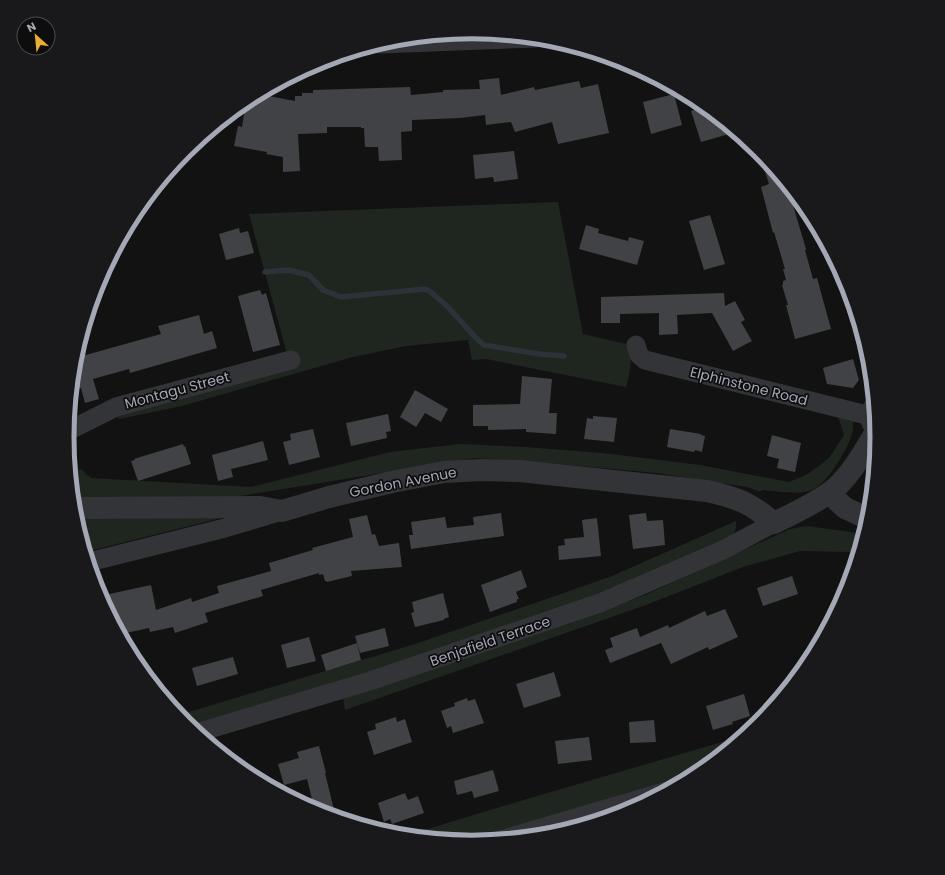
<svg xmlns="http://www.w3.org/2000/svg" width="945" height="875" viewBox="0 0 945 875" font-family="Poppins,sans-serif">
  <style>
    .green { fill: #1e261f }
    .lines { fill: none; stroke-linecap: round; stroke-linejoin: round }
    .stream { stroke: #2b3238; stroke-width: 5.5 }
    .building { fill: #414246 }
    .minor { stroke: #333438; stroke-width: 19 }
    .tertiary { stroke: #333438; stroke-width: 22 }
    .labels { text-anchor: middle; dominant-baseline: central; stroke-width: 3.5; stroke-linejoin: round; paint-order: stroke }
    .street-label { font-size: 14px; fill: #a4a8b4; stroke: #0d0d0e }
    .rim { fill: none; stroke: #a4a8b4; stroke-width: 5 }
  </style>
  <rect width="100%" height="100%" fill="#121213"/>
  <g class="green">
    <path d="M558,202l25,132 43,10c1,4 3,7 4,10 2,9 -1,24 -4,33l-140,-28 -14,1 -4,-20 -62,6 -53,11 -171,49 -62,13 -4,-3 171,-62 -38,-140z"/>
    <path d="M837,413l16,4c0,4 0,9 0,13 -3,16 -24,51 -39,59 -13,7 -37,2 -52,1l-2,2 -13,-5 -91,-14 -108,-10 -73,-5 -247,40h-155l-3,-27 11,-2 10,9 160,9 139,-35 70,-8 65,3 78,6 97,12 89,17 19,-8 21,-16 15,-23z"/>
    <path d="M75,517h150l-140,35z"/>
    <path d="M736,521c1,9 -2,12 -8,19l-132,57 -245,82 -162,48 -10,-12 236,-71 146,-50 51,-18z"/>
    <path d="M807,526l58,8 -6,20 -9,-2 -50,-1 -57,16 -97,38 -301,105 -2,-12 234,-77 70,-27 143,-65z"/>
    <path d="M746,735l-45,37 -239,70 -58,-6 133,-40z"/>
  </g>
  <g class="lines">
    <path class="stream" d="M265,272l23,-2 21,5 14,15 18,7 85,-8 6,4 17,15 27,30 8,7 55,9 25,2"/>
  </g>
  <g class="building">
    <path d="M499,78l2,17 33,-8 1,3 44,-9 2,7 17,-4 11,49 -51,11 -6,-22 -37,10 -4,-10 -25,3 -1,-10 -25,3 -48,2v11l-11,1 1,28 -23,1 -1,-14h-13l-1,-19h-3v-1h-34v6l-29,1 2,37 -17,1v-15l-17,-3 1,-2 -33,-6 4,-20 4,1 4,-26 12,-7 37,7v-5h7v-3h11v-3l97,-3 1,8 32,-3v-2l37,-1 -1,-9z"/>
    <path d="M674,94l8,31 -31,9 -8,-32z"/>
    <path d="M705,106l13,11 18,15 -35,10 -10,-31z"/>
    <path d="M758,150l29,35 19,64 -1,1 8,29 4,-1 14,51 -36,10 -9,-34h2l-6,-20 1,-1v-3l3,-1 -3,-11h2l-11,-37 -1,1 -12,-46 8,-3z"/>
    <path d="M514,151l4,28 -24,3 -1,-5 -18,2 -2,-24z"/>
    <path d="M710,215l15,49 -21,6 -15,-49z"/>
    <path d="M586,225l13,4 -1,4 30,8 1,-4 15,4 -7,24 -58,-16z"/>
    <path d="M239,228l1,5 8,-2 6,22 -28,7 -7,-26z"/>
    <path d="M260,290l2,5 4,-2 14,52 -27,7 -15,-56z"/>
    <path d="M724,293l1,13 10,-5 10,19 -4,2 11,19 -19,10 -21,-38 -35,2 1,19 -19,1v-22l-39,1v9h-19v-26z"/>
    <path d="M199,315l5,19 8,-3 5,17 -87,25 -1,-4 -36,10 6,20 -14,4 -4,-15 -5,1 -3,-11 2,-20 86,-24 -3,-8z"/>
    <path d="M853,359l6,21 -6,8 -26,-4 -4,-16z"/>
    <path d="M522,376l30,3 -3,34h8l-1,21 -30,-2v-3l-38,1v-4h-15v-21l47,-1z"/>
    <path d="M415,390l33,19 -7,13 -16,-9 -9,14 -16,-10z"/>
    <path d="M388,414l3,17 -5,1 1,6 -36,8 -5,-23z"/>
    <path d="M593,416l24,2 -3,24 -30,-3 3,-21 6,1z"/>
    <path d="M313,429l7,28 -31,8 -6,-23 8,-2 -1,-6z"/>
    <path d="M670,429l31,5v1l4,1 -3,16 -7,-2 -1,2 -27,-5z"/>
    <path d="M772,435l29,8 -6,29 -18,-4 2,-9 -12,-3z"/>
    <path d="M263,441l5,19 -37,9 2,8 -15,4 -6,-26z"/>
    <path d="M183,444l1,3 1,-1 6,18 -53,17 -7,-20 4,-1 -1,-1z"/>
    <path d="M501,513l3,23 -93,13 -2,-14h4l-2,-13 34,-5 2,11 27,-3 -1,-8z"/>
    <path d="M646,513l1,8 16,-1 2,25 -32,4 -4,-34z"/>
    <path d="M367,515l5,20 3,-1 4,12 20,-3 3,24 -51,4 1,5 -25,6 -1,-1h-1l-2,-7 -4,1v-2l-58,17 2,6 -58,17 3,9 -33,11 -2,-6 -23,5 -1,-4 -23,5 -1,-4 -7,1 -18,-34 51,-11 5,25 35,-12 1,4 27,-9 -2,-7 54,-15 -2,-8 44,-13 -1,-2 41,-11 -4,-18z"/>
    <path d="M597,518l4,38 -42,4 -1,-14 7,-1 -1,-6 20,-2 -2,-17z"/>
    <path d="M521,570l6,17 -11,5 3,7h-2v3l-27,10 -9,-27z"/>
    <path d="M792,576l6,18 -35,12 -6,-18z"/>
    <path d="M443,593l6,24 -5,2v1l-29,7 -4,-14 3,-1 -2,-10z"/>
    <path d="M725,609l13,28 -29,13 -1,-3 -37,17 -10,-21 -51,20 -5,-13 8,-3 -3,-9 27,-10 3,9 28,-12 1,3 36,-17 2,5z"/>
    <path d="M385,628l4,18 -29,7 -5,-17z"/>
    <path d="M309,637l7,24 -29,7 -6,-23z"/>
    <path d="M357,643l4,17 -35,11 -5,-16z"/>
    <path d="M233,657l5,17 -41,12 -5,-18z"/>
    <path d="M554,672l7,24 -37,12 -8,-24z"/>
    <path d="M744,694l6,22 -18,6 1,2 -20,6 -7,-24z"/>
    <path d="M467,698l1,3 7,-2 9,24 -31,10 -2,-7 -4,2 -6,-17 14,-5 -1,-3z"/>
    <path d="M396,717l1,5 8,-3 7,23 -38,13 -7,-23 9,-3 -1,-5z"/>
    <path d="M654,720l2,22 -26,1 -1,-21z"/>
    <path d="M589,737l3,23 -34,4 -3,-23z"/>
    <path d="M319,746l7,27h-1l11,45 -21,-7 -8,-32 -23,6 -6,-21 21,-6 -2,-6z"/>
    <path d="M493,770l6,21 -25,7 -2,-7 -15,4 -3,-14z"/>
    <path d="M405,793l3,7 10,-4 6,17 -32,11 -2,-5 -6,3 -6,-19z"/>
  </g>
  <g class="lines">
    <g class="minor">
      <path d="M379,44l156,-6"/>
      <path d="M636,345l3,10 6,5 226,56"/>
      <path d="M68,431l48,-24 175,-47"/>
      <path d="M89,562l136,-34 57,-17"/>
      <path d="M196,733l174,-52 230,-78 123,-53 51,-27"/>
      <path d="M500,840l167,-49"/>
    </g>
    <g class="tertiary">
      <path d="M875,406c-6,8 -5,16 2,22"/>
      <path d="M829,493l16,15 24,11"/>
      <path d="M74,508l186,-1 22,4 47,-14 63,-15 52,-10 37,-2 39,1 187,20c31,7 42,11 67,32 18,-9 38,-18 55,-30 21,-15 35,-42 48,-63"/>
    </g>
  </g>
  <g class="labels">
    <g class="street-label">
      <text transform="translate(749 386) rotate(14)">Elphinstone Road</text>
      <text transform="translate(177 390) rotate(-15)">Montagu Street</text>
      <text transform="translate(403 482) rotate(-11)">Gordon Avenue</text>
      <text transform="translate(490 641) rotate(-19)">Benjafield Terrace</text>
    </g>
  </g>
  <path d="M0 0H945V875H0ZM74 437a398 398 0 1 1 796 0a398 398 0 1 1-796 0Z" fill="#19191b" fill-rule="evenodd"/>
  <path class="rim" d="M74 437a398 398 0 1 1 796 0a398 398 0 1 1-796 0Z"/>
  <g transform="translate(36 36) rotate(333)"><circle r="19" fill="#0d0d0e" stroke="#494b50"/>
  <path d="M0-3L7 15L0 10L-7 15Z" fill="#ecad31"/>
  <text y="-6" font-size="11" font-weight="bold" text-anchor="middle" fill="#a4a8b4">N</text>
  </g>
</svg>
